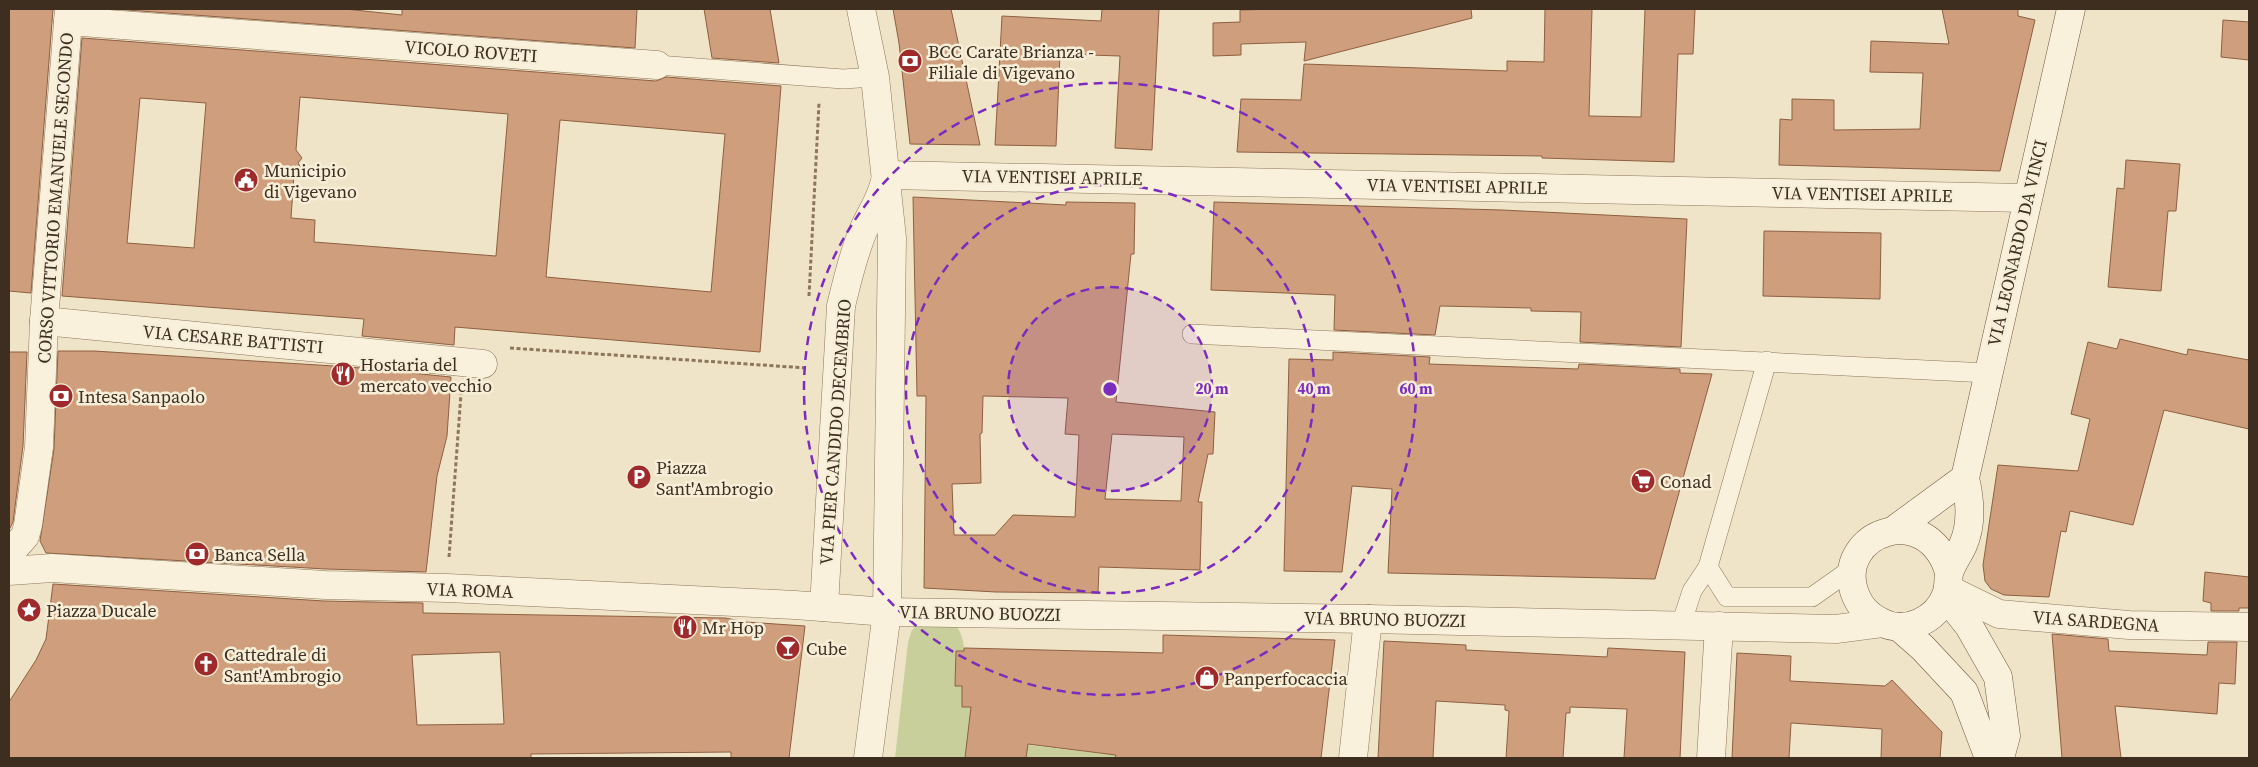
<svg xmlns="http://www.w3.org/2000/svg" width="2258" height="767" viewBox="0 0 2258 767" font-family="'Source Serif 4',serif">
  <style>
    .green { fill: #c9cf9b }
    .building { fill: #cf9f7d; stroke: #8d5f41; fill-rule: evenodd }
    .lines { fill: none; stroke-linecap: round; stroke-linejoin: round }
    .lane-casing { stroke: #8d765c; stroke-width: 20 }
    .street-casing { stroke: #8d765c; stroke-width: 29 }
    .secondary-casing { stroke: #6f573f; stroke-width: 29 }
    .path { stroke: #8d765c; stroke-width: 3; stroke-dasharray: 4 2.5; stroke-linecap: butt }
    .lane { stroke: #faf1dc; stroke-width: 19 }
    .street { stroke: #faf1dc; stroke-width: 28 }
    .secondary { stroke: #faf1dc; stroke-width: 28 }
    .ring { fill: none; stroke: #7b2cbf; stroke-width: 2.5; stroke-dasharray: 9 6 }
    .labels { text-anchor: middle; dominant-baseline: central; stroke-width: 5; stroke-linejoin: round; paint-order: stroke }
    .street-label { font-size: 18px; fill: #3d2e20; stroke: #f7eed8 }
    .poi-label { font-size: 18px; fill: #3d2e20; stroke: #f7eed8; text-anchor: start }
    .centre { fill: #7b2cbf; stroke: #f7eed8; stroke-width: 2.5 }
    .ring-label { font-size: 15px; text-anchor: middle; font-weight: bold; fill: #7b2cbf; stroke: #f7eed8; stroke-width: 5; stroke-linejoin: round; paint-order: stroke }
  </style>
  <rect width="100%" height="100%" fill="#f0e4c8"/>
  <g class="green">
    <path d="M921,622l33,1c7,8 10,18 10,28h-8l-1,34 7,1 10,21 -7,51h-70l13,-116 4,-12z"/>
    <path d="M1027,745l89,10 -1,3h-89z"/>
  </g>
  <g class="building">
    <path d="M9,9h44l-22,284 -22,-2z"/>
    <path d="M114,9h231l57,6v-6h235l-2,39z"/>
    <path d="M704,9h66l9,54 -67,-5z"/>
    <path d="M893,9h58l29,136 -70,-1 -11,-101z"/>
    <path d="M1102,9h57l-7,141 -37,-2 5,-92 -60,-2 -4,92 -61,-1 7,-129 99,5z"/>
    <path d="M1280,9h191l1,9 -168,43 2,-19 -65,2v11l-28,1v-33l27,-1v-12z"/>
    <path d="M1545,9h47l-3,107 52,1 4,-108h50l-2,45h-15l-4,108 -132,-4v-2l-305,-4 4,-53 60,1 3,-36 203,7v-10l37,1z"/>
    <path d="M1942,9h76v7l17,4 -35,151 -221,-6 1,-46 12,1v-21l42,1v30l86,-1 3,-56 -53,-1 1,-31 78,3z"/>
    <path d="M2223,20l26,2v38l-28,-3z"/>
    <path d="M82,38l574,43 10,-4 115,9 -21,266 -305,-25 -1,18 -92,-9 2,-17 -302,-23zM300,97l208,17 -12,142 -182,-14 1,-22 -24,-2 3,-44 7,-6 -3,-5 4,-5 -6,-8zM140,98l66,5 -12,145 -67,-5zM560,120l165,14 -14,158 -165,-15z"/>
    <path d="M2126,160l54,4 -4,47h-8l-7,80 -53,-4 9,-99 7,1z"/>
    <path d="M913,197l153,8v-3l69,1 -1,51h-3l-15,148 99,10 -2,42h-5l-10,48h4l-2,68 -101,-3 -1,26 -102,-1 -72,-4 2,-192h-9zM983,396l85,2 -3,36 14,1 -4,82 -62,-2 -18,20h-41l-2,-51 29,-1 -1,-49 2,-1zM1112,434l72,3 -3,64 -76,-2z"/>
    <path d="M1214,202l288,8 185,9 -6,128 -101,-5 1,-30 -50,-1v-3l-91,-2 -5,29 -101,-5 1,-35 -124,-5z"/>
    <path d="M1764,231l117,2 -1,66 -117,-3z"/>
    <path d="M2120,339l67,16 1,-6 61,11v69l-85,-19 -31,115 -63,-14 -4,21 -5,-1 -12,66 -45,-2 -13,-6 -6,-8 -2,-16 15,-100 80,6 12,-52 -19,-5 17,-72 29,7z"/>
    <path d="M58,351h36l256,16 101,10 -4,59 -10,40 -11,96 -100,-3 -280,-16 -6,-12 14,-92z"/>
    <path d="M9,352h18l-4,94 -10,76 -4,8z"/>
    <path d="M1333,352l97,5 -1,7 149,5 1,-5 101,5v4l32,1 -57,205 -267,-6 4,-84 -40,-3 -10,86 -58,-1 5,-212 44,1z"/>
    <path d="M2205,572l44,5v31h-10v3h-28v-8l-8,-2z"/>
    <path d="M53,584l271,17 99,2v10l302,5 21,4 59,4 -16,132h-58v-6l-200,2v4h-522v-56l27,-42 10,-21zM500,652l4,72 -87,1 -5,-70z"/>
    <path d="M2052,634l56,5 1,12 98,4 1,-13h29l-2,42 -16,-1 -2,31 -102,-8 6,52h-59z"/>
    <path d="M1163,635l172,5 -14,118h-206l1,-3 -88,-11 -2,14h-61l6,-51h-9v-21h-7l1,-35h8v-3l199,5z"/>
    <path d="M1384,641l82,4v5l141,7 1,-9 77,4 -5,106h-56l3,-49 -57,-2v6h-4l-3,45h-57l3,-47 -4,-1v-5l-69,-4 -3,57h-55z"/>
    <path d="M1737,653l54,3 -1,25 95,5 7,-6 50,52 -2,26h-59l1,-29 -91,-6 -2,35h-57z"/>
  </g>
  <g class="lines">
    <defs>
      <g id="lane">
        <path d="M657,65l186,14 32,-2"/>
        <path d="M1192,334l796,39"/>
        <path d="M1708,567l19,30h85l41,-29"/>
        <path d="M1681,625l11,-34 16,-24 59,-206"/>
      </g>
      <g id="street">
        <path d="M861,9l14,68 17,161 -5,374 -19,146"/>
        <path d="M68,21l589,44"/>
        <path d="M887,175l1139,23"/>
        <path d="M44,321l439,43"/>
        <path d="M9,554l16,-18 3,-11 11,-78 5,-126 25,-312"/>
        <path d="M9,571l43,-3 273,17 122,3 348,17 92,7 481,7 468,10 46,-6"/>
        <path d="M1948,589l51,25 130,11 120,2"/>
        <path d="M824,607l17,-301c6,-25 12,-51 22,-75 8,-19 17,-29 22,-50"/>
        <path d="M1353,758l15,-139"/>
        <path d="M1711,758l8,-132"/>
      </g>
      <g id="secondary">
        <path d="M1894,530l71,-52"/>
        <path d="M1949,572c-22,-73 -113,-39 -95,19 5,15 13,24 27,31 24,13 56,-2 65,-27 3,-7 2,-15 3,-22 3,-10 10,-19 14,-28 9,-20 7,-46 2,-67l106,-469"/>
        <path d="M1946,597l23,29 29,51 8,59 -6,22"/>
        <path d="M1899,627l24,21 41,44 25,66"/>
      </g>
    </defs>
    <use href="#lane" class="lane-casing"/>
    <use href="#street" class="street-casing"/>
    <use href="#secondary" class="secondary-casing"/>
    <g class="path">
      <path d="M809,296l10,-193"/>
      <path d="M510,348l296,20"/>
      <path d="M449,557l12,-163"/>
    </g>
    <use href="#lane" class="lane"/>
    <use href="#street" class="street"/>
    <use href="#secondary" class="secondary"/>
  </g>
  <circle cx="1110" cy="389" r="102" fill="#7b2cbf" fill-opacity=".12"/>
  <g class="ring">
    <circle cx="1110" cy="389" r="102"/>
    <circle cx="1110" cy="389" r="204"/>
    <circle cx="1110" cy="389" r="306"/>
  </g>
  <defs>
    <symbol id="bank-disc" viewBox="-11 -11 22 22"><circle r="9.5" fill="#9e2a2b" stroke="#f7eed8"/><path d="M-6-4H6V4H-6ZM0-2.3a2.3 2.3 0 1 0 0 4.6a2.3 2.3 0 1 0 0-4.6Z" fill="#fff"/></symbol>
    <symbol id="civic-disc" viewBox="-11 -11 22 22"><circle r="9.5" fill="#9e2a2b" stroke="#f7eed8"/><path d="M-.6-6.5H3V-4.5H.6V-3L4-1V1h2V6H-6V1h2V-1L-.6-3ZM-1.2 2.5V6h2.4V2.5Z" fill="#fff"/></symbol>
    <symbol id="restaurant-disc" viewBox="-11 -11 22 22"><circle r="9.5" fill="#9e2a2b" stroke="#f7eed8"/><path d="M-5-6h1v4h1v-4h1v4h1v-4h1v5L-1.5 .5V6h-2V.5L-5-1ZM5-6V6H3V1.5H1.5Q1.5-4 5-6Z" fill="#fff"/></symbol>
    <symbol id="parking-disc" viewBox="-11 -11 22 22"><circle r="9.5" fill="#9e2a2b" stroke="#f7eed8"/><path d="M-3.5-5.5H1a3.5 3.5 0 0 1 0 7H-1V5.5H-3.5ZM-1-3.4V-.6H.8a1.4 1.4 0 0 0 0-2.8Z" fill="#fff"/></symbol>
    <symbol id="supermarket-disc" viewBox="-11 -11 22 22"><circle r="9.5" fill="#9e2a2b" stroke="#f7eed8"/><path d="M-6-5.5h2.5l.6 2H6L4.5 2H-2.5L-4.4-4H-6ZM-1.5 3.2a1.3 1.3 0 1 0 .1 0ZM3 3.2a1.3 1.3 0 1 0 .1 0Z" fill="#fff"/></symbol>
    <symbol id="sight-disc" viewBox="-11 -11 22 22"><circle r="9.5" fill="#9e2a2b" stroke="#f7eed8"/><path d="M0-6L1.8-2.2L6-1.7L2.9 1.2L3.7 5.4L0 3.3L-3.7 5.4L-2.9 1.2L-6-1.7L-1.8-2.2Z" fill="#fff"/></symbol>
    <symbol id="bar-disc" viewBox="-11 -11 22 22"><circle r="9.5" fill="#9e2a2b" stroke="#f7eed8"/><path d="M-6-5H6L.8 .8V4.5H3.5V6h-7V4.5H-.8V.8Z" fill="#fff"/></symbol>
    <symbol id="church-disc" viewBox="-11 -11 22 22"><circle r="9.5" fill="#9e2a2b" stroke="#f7eed8"/><path d="M-1.2-6h2.4v3.5h3.3v2.4h-3.3V6h-2.4V-.1h-3.3v-2.4h3.3Z" fill="#fff"/></symbol>
    <symbol id="shop-disc" viewBox="-11 -11 22 22"><circle r="9.5" fill="#9e2a2b" stroke="#f7eed8"/><path d="M-5-2.5h2.3a2.7 3.5 0 0 1 5.4 0H5L5.5 6h-11ZM-1.5-2.5h3a1.5 2.3 0 0 0-3 0Z" fill="#fff"/></symbol>
  </defs>
  <g fill-rule="evenodd">
    <use href="#bank-disc" x="896" y="47" width="28" height="28"/>
    <use href="#civic-disc" x="232" y="166" width="28" height="28"/>
    <use href="#restaurant-disc" x="329" y="360" width="28" height="28"/>
    <use href="#bank-disc" x="47" y="382" width="28" height="28"/>
    <use href="#parking-disc" x="625" y="463" width="28" height="28"/>
    <use href="#supermarket-disc" x="1629" y="467" width="28" height="28"/>
    <use href="#bank-disc" x="183" y="540" width="28" height="28"/>
    <use href="#sight-disc" x="15" y="596" width="28" height="28"/>
    <use href="#restaurant-disc" x="671" y="613" width="28" height="28"/>
    <use href="#bar-disc" x="774" y="634" width="28" height="28"/>
    <use href="#church-disc" x="192" y="650" width="28" height="28"/>
    <use href="#shop-disc" x="1193" y="664" width="28" height="28"/>
  </g>
  <g class="labels">
    <g class="street-label">
      <text transform="translate(471 51) rotate(4)">VICOLO ROVETI</text>
      <text transform="translate(1052 177) rotate(1)">VIA VENTISEI APRILE</text>
      <text transform="translate(1457 186) rotate(1)">VIA VENTISEI APRILE</text>
      <text transform="translate(1862 194) rotate(1)">VIA VENTISEI APRILE</text>
      <text transform="translate(55 198) rotate(-86)">CORSO VITTORIO EMANUELE SECONDO</text>
      <text transform="translate(2017 243) rotate(-77)">VIA LEONARDO DA VINCI</text>
      <text transform="translate(233 339) rotate(5)">VIA CESARE BATTISTI</text>
      <text transform="translate(835 432) rotate(-86)">VIA PIER CANDIDO DECEMBRIO</text>
      <text transform="translate(470 590) rotate(2)">VIA ROMA</text>
      <text transform="translate(980 613) rotate(1)">VIA BRUNO BUOZZI</text>
      <text transform="translate(1385 619) rotate(1)">VIA BRUNO BUOZZI</text>
      <text transform="translate(2096 621) rotate(4)">VIA SARDEGNA</text>
    </g>
    <g class="poi-label">
      <text x="928" y="51">BCC Carate Brianza -<tspan x="928" dy="21">Filiale di Vigevano</tspan></text>
      <text x="264" y="170">Municipio<tspan x="264" dy="21">di Vigevano</tspan></text>
      <text x="360" y="364">Hostaria del<tspan x="360" dy="21">mercato vecchio</tspan></text>
      <text x="78" y="396">Intesa Sanpaolo</text>
      <text x="656" y="467">Piazza<tspan x="656" dy="21">Sant'Ambrogio</tspan></text>
      <text x="1660" y="481">Conad</text>
      <text x="214" y="554">Banca Sella</text>
      <text x="46" y="610">Piazza Ducale</text>
      <text x="702" y="627">Mr Hop</text>
      <text x="806" y="648">Cube</text>
      <text x="224" y="654">Cattedrale di<tspan x="224" dy="21">Sant'Ambrogio</tspan></text>
      <text x="1224" y="678">Panperfocaccia</text>
    </g>
  </g>
  <circle cx="1110" cy="389" r="8" class="centre"/>
  <g class="ring-label">
    <text x="1212" y="394">20 m</text>
    <text x="1314" y="394">40 m</text>
    <text x="1416" y="394">60 m</text>
  </g>
  <rect width="2258" height="767" fill="none" stroke="#3d2e20" stroke-width="20"/>
</svg>
